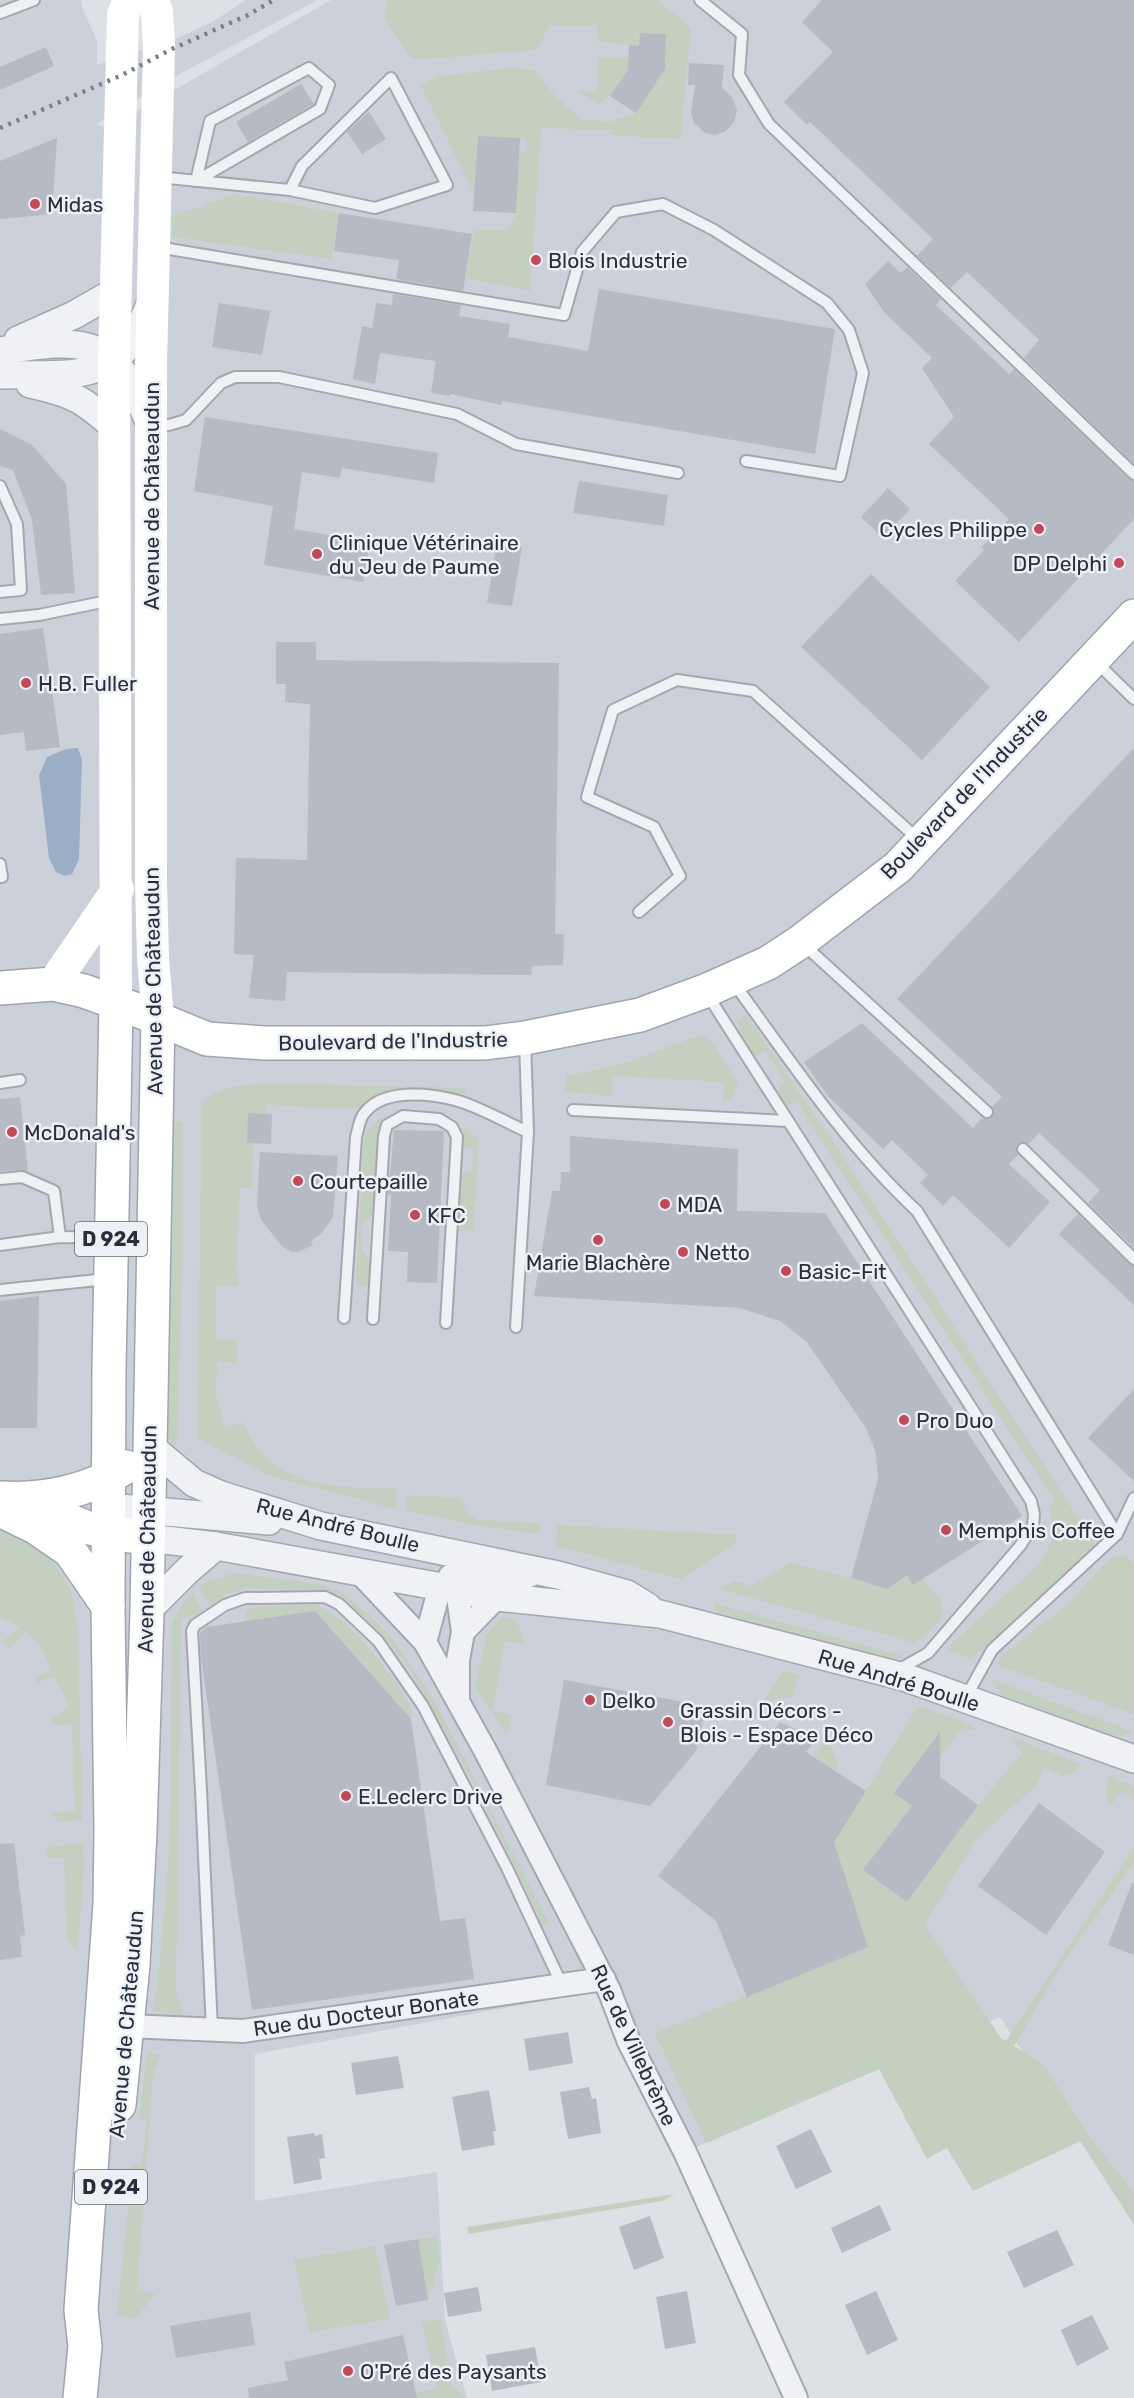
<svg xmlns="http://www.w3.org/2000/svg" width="1134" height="2398" viewBox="0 0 1134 2398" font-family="Rubik,sans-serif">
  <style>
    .built { fill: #ccd0d8 }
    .green { fill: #c3d0bf }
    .water { fill: #9aaec5 }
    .building { fill: #b5bac3 }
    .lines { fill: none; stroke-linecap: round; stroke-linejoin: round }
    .service-casing { stroke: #a3a8b0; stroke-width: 14 }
    .minor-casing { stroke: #a3a8b0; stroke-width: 26 }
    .tertiary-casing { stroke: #a3a8b0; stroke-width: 30 }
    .primary-casing { stroke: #9da5b1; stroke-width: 36 }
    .service { stroke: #f0f1f5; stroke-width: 10 }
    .minor { stroke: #f0f1f5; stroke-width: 22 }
    .tertiary { stroke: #f0f1f5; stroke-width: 27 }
    .secondary { stroke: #fff; stroke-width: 32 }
    .primary { stroke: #fff; stroke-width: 33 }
    .rail { stroke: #78808f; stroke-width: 4.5; stroke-dasharray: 3 6; stroke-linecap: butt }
    .poi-dot { fill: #c64758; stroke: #edf0f4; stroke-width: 2 }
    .labels { text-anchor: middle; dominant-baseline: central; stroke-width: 5; stroke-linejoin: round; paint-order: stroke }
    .shield { fill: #edf0f4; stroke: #636973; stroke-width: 1.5 }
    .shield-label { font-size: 20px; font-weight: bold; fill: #282f3c }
    .poi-label { font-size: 21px; fill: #282f3c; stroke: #edf0f4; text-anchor: start }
    .street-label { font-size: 21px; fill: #282f3c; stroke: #edf0f4 }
  </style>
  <rect width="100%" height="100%" fill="#dde1e6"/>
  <path class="built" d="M0,0h81l1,7 15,34v24l80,-27 35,-16 34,-22h72l-140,75 -82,49 12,4 223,-128h803v2225l-134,-208 -315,135 -76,-162 -28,4 -326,60v147l182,-29 8,148 22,78h-467z"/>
  <g class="green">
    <path d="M387,0h270l34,28 -11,111 -70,-4 5,-5 -74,-2 -11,163 -64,-13 8,-49 33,2 9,-18 3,-60 7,-1v-13l-48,-3 -4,57 -53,-107 17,-10 77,-8 20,3 20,25 26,23 29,3 26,-9 29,-44 1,-35 -25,-1 -2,13 -42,-5v-16h-47l-14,25 -111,9 -14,-1 -26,-39z"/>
    <path d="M629,57l4,5 -23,34 -12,8 -21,-13 20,1 1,-34z"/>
    <path d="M237,194l102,19 -7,46 -160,-22v-21z"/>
    <path d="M746,1015l87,126 263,404 -125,114 -26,-10 96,-86 10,-21v-28l-3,-6 7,-6 -259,-401 -8,6 -12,-15 9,-9 -1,-2 -19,-31 -11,8 -11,-17 -5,-21z"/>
    <path d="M702,1035l10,8 26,40 -6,16 -9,3 1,-20 -111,-6 -2,20 -47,-4 3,-16 55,-12z"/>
    <path d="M293,1084l174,4 -6,7 -33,-4 -40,2 -27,14 -30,2 -64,-5 -1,10 -17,-1 -2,29 7,1 -3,45h-11l-4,84 2,2v12h-22v53l21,1v23l-20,-2 -1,34 9,33 18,-6c5,9 9,20 16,28 34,40 91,37 138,39l-2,20 -127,-34 -71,-37 5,-336c25,-22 60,-17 91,-18z"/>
    <path d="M380,1118l3,4 -4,14 -5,76 -12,14v24l8,13v24l-14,-2 8,-147 9,-14z"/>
    <path d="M173,1121l10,1c0,81 0,162 -4,243 -1,28 1,55 -4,83l-9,-14 -6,-65 10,-45z"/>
    <path d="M460,1126l19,12 -6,93h-15l3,-58 11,-1 1,-24 -10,-1v-9z"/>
    <path d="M405,1495l54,3c5,12 9,17 20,22l61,3 -1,11 -65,-9 -69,-15z"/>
    <path d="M557,1525l180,10 -1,8 -55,36 -125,-33z"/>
    <path d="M0,1528l31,11 23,25 17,27 7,37 4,192 -24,2 -6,-8 23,-3 -3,-87 -20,2v-8l18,-11 -16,-31 -16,7 -3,-6 16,-7 -11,-25 -14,-13 -17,16 -7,-6 18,-15 -20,-10z"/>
    <path d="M1126,1555l8,8v151l-137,-49 5,-10 66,-51 42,-46z"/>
    <path d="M791,1562l96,27 20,-14 6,10 9,-6 18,20 3,14 -6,11 -22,19 -196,-54 15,-8 18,5z"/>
    <path d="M235,1573l89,12 22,10 43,39 45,66 115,223 -5,4 -66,-137 -69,-122 -25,-31 -43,-39 -22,-8 -72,-2 -16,5 -22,13 -10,-21z"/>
    <path d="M192,1590l12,26 -23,2 -5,373 7,24 -31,-4 6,-28 8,-88 4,-63 2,-210z"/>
    <path d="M713,1603l190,53 -9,3h-12l-166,-48z"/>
    <path d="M314,1605c35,9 79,73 98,102l-1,12 -96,-108 -71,11 3,-11 7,-4z"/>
    <path d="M503,1617l13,2 9,24 -21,-1 -11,69 19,4 -5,21 -32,-49 12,-53z"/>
    <path d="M784,1670l14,5 -6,22 -17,2 -30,28z"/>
    <path d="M994,1680l140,52v1l-13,3 -16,-2 -105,-40z"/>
    <path d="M918,1706l41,14 20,11 -17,-3 -22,29 -12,-8 -34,44 18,13 -48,64 43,32 71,-97 44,-52 -11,-16 70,27 -5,8 -13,4 -19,-9 -8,19 -60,53 -51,85 76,114 5,3 128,-194v16l-70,98 -50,85 29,18 47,73 44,56v31l-53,-83 -108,50 -26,-43 -20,11 -48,-90 -173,74 -51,-110 213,-86 -34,-105z"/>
    <path d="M827,1737l11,27 -2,8 -23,-15z"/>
    <path d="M1109,1776l25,10v13l-12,-8 -12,15 -4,-10z"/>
    <path d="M83,1842l1,27 -7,83 -10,-15 -3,-80 -17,1 -1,-6 4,-5z"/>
    <path d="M147,2053l14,1 -8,19 -16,217 18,4 -20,25 -18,-4 16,-151h9l5,-45h-8z"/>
    <path d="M675,2194l-13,7 -193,33 -2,-7z"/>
    <path d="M437,2236l3,24 -12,40 -10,-61z"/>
    <path d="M375,2246l15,73 -80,13 -16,-72z"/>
    <path d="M440,2319l11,66 14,13h-75l47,-10 -15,-66z"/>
  </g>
  <path class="water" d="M78,748l4,12 -3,99 -7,15 -7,2 -9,-4 -7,-14 -10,-83 8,-18 19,-8z"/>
  <g class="building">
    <path d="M822,0h312v464l-110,-106 15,-18 -72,-68 -16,16 -34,-32 16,-17 -123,-117 -3,3 -23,-23 49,-50 -31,-30z"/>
    <path d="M640,33l26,1 -1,35 -29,44 -26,-17 18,-26 1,-25 10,1z"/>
    <path d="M46,47l8,19 -54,24v-23z"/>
    <path d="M689,63l35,2 -2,23 10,9 5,13 -3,12 -8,9 -11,4 -10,-2 -11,-10 -3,-10 4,-28h-7z"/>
    <path d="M301,84l13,20 -66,38 -12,-20z"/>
    <path d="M369,112l17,27 -24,15 -15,-22z"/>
    <path d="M478,136l42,2 -4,75 -43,-2z"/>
    <path d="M57,138l-5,76 -52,5v-58z"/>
    <path d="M339,213l133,21 -9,57 -67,-12 3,-19 -65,-9z"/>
    <path d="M888,261l13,12 6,-6 34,32 -5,6 73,69 5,-5 115,110 5,2v38l-115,123 -64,-61 29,-31 -3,-2 28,-29 -80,-75 25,-27 -32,-49 10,-10 -48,-46 -19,-28z"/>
    <path d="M599,289l236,40 -20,125 -313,-53 -1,4 -50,-11 -1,2 -19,-3 5,-32 -56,-8 -5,31 -22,-5 9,-53 10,2 4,-25 16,2 1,-11 68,11 -2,11 51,8 -2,13 80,14z"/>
    <path d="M219,303l51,8 -8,44 -50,-8z"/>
    <path d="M205,417l233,36 -4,30 -92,-15 -2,10 -38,-6 -8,57 76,13 -7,40 -99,-17 9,-59 -79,-15z"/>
    <path d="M0,429l32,16 34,39 9,109 -34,2 -9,-75 -19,-50 -13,-4z"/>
    <path d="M579,481l89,14 -4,31 -91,-13z"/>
    <path d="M888,488l22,21 -27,29 -22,-21z"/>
    <path d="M497,543l25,4 -10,59 -25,-3z"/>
    <path d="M871,574l119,113 -68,73 -121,-113z"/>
    <path d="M43,628l17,119 -34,4 -2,-19 -24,3v-101z"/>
    <path d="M276,642h40v18l243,3 -4,271h9l-1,31 -31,1 -1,9 -244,-3 -2,29 -36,-3 5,-43 -20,-1 2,-96 71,2 3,-156 -25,-2 1,-18h-10z"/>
    <path d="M1134,748v500l-46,-45 12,-13 -61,-57 -10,11 -7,-2 -5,2 -1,6 2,5 -9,9 41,38 -41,46 -56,-53 -10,11 -23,-23 8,-8 -36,-35 -9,9 -56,-54 -23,-33 58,-39 111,105 9,-10 4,1 6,-2 2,-4 -2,-6 10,-10 -105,-98z"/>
    <path d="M20,1097l8,74 -7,-1 -21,1v-72z"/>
    <path d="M248,1113l24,1 -1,30 -24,-1z"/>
    <path d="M394,1130l50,1 -7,152 -30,-1 1,-30 -20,-1 3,-56h-3z"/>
    <path d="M570,1136l168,13 -1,62 88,2 197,303 -109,69 -6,-10 -20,14 -36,-11 27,-99 -2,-26 -10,-25 -60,-87 -26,-20 -40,-13 -206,-12 18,-105h8l1,-19h9z"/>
    <path d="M260,1152l78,4 -5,61 -11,16 -11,8 2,4 -15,7h-7l-9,-6 -21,-26 -4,-15z"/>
    <path d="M1078,1214l51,50 5,2v39l-75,-71z"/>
    <path d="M39,1296l-2,132h-37v-127z"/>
    <path d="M1134,1389v92l-46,-43z"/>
    <path d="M315,1611l96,108 29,202 25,-3 9,61 -222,31 -51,-353 -1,-24 6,-6z"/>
    <path d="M564,1680l142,26 -10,45 -46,55 -104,-21z"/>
    <path d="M780,1722l36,17 -10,13 60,39 -32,51 34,105 -121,50 -31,-76 -58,-45z"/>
    <path d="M940,1732v45l38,28 -71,97 -44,-32 49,-64 -18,-13z"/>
    <path d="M1039,1803l66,49 -59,83 -68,-49z"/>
    <path d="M14,1843l11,92 -5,1 2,21 -22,3v-116z"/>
    <path d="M1132,1883h2v72l-26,-10z"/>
    <path d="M568,2032l5,31 -44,8 -5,-32z"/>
    <path d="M398,2056l6,32 -48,7 -5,-32z"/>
    <path d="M589,2087l3,12 4,-1 5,35 -33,6 -8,-47z"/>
    <path d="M489,2090l7,41h-3l2,14 -33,6 -10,-54z"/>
    <path d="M811,2129l21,43 -36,17 -20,-43z"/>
    <path d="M314,2133l1,3 7,-2 3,24 -6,1 3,20 -28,5 -7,-47z"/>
    <path d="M880,2205l11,25 -49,23 -11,-25z"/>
    <path d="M650,2216l14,42 -30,12 -15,-43z"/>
    <path d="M1057,2230l17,35 -50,23 -17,-36z"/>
    <path d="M418,2239l10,61 -32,6 -12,-61z"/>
    <path d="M478,2287l4,24 -34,6 -4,-24z"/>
    <path d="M687,2291l9,52 -31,6 -9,-52z"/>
    <path d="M876,2291l22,49 -31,15 -22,-50z"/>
    <path d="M250,2312l5,33 -79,13 -6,-32z"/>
    <path d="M1092,2315l17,34 -32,17 -16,-36z"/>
    <path d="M403,2335l14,63h-168l-1,-10 40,-8 -4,-18z"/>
    <path d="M535,2347l6,35 -49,9 -6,-36z"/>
  </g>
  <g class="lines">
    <defs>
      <g id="service">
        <path d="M700,0l42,34 -3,41 30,49 365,350"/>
        <path d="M0,13l34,-13"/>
        <path d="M309,68l20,17 -9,24 -124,72 14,-60z"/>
        <path d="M158,177l132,13 85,18 72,-23 -56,-107 -89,88 -12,24"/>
        <path d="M157,247l407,68 18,-63 34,-40 47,-8 51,26 113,73 22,27 14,43 -23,103 -94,-15"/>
        <path d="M154,425h15l17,-5 35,-37 14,-6h44l178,37 59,30 162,29"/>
        <path d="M0,486l17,38 4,66 -21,2"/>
        <path d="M0,619l39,-4 73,-15"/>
        <path d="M1095,661l39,38"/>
        <path d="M0,864l2,13h-2"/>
        <path d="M639,912l41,-36 -26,-49 -67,-30 26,-87 64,-30 76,11 166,149"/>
        <path d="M803,944l184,168"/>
        <path d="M733,982c57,78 113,163 184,229l200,323"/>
        <path d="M707,994l324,507 3,13 -1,12 -13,20 -92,107 -30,17"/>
        <path d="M0,1083l20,-3"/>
        <path d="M573,1110l215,11"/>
        <path d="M1023,1149l111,110"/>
        <path d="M0,1179l22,-2 32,14 6,46"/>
        <path d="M0,1245l60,-8 48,1"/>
        <path d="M0,1290l107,-11"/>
        <path d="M344,1318l12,-181c2,-7 3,-16 7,-22 18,-27 65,-22 92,-15 23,6 50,22 73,32"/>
        <path d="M373,1319l11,-183 3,-11 16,-9 36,3 13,8 5,10 -11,186"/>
        <path d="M516,1327l12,-195 -3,-92"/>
        <path d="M965,1699l27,-49 125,-116 17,-36"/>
        <path d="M212,2030l-11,-240 -9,-159 3,-6 30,-20 20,-7 80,-1 14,7 39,37 45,65 84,162 55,117"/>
      </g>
      <g id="minor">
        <path d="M358,1571l67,71 61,110 123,238 20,52 56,110 111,246"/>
        <path d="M450,1576l7,13 6,43"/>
        <path d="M425,1642l15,-55 11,-9 78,-2"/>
        <path d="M458,1698v-38l5,-28 34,-35"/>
        <path d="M127,2026l116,5 361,-52"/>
      </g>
      <g id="tertiary">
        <path d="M18,340l56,-25 42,-24"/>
        <path d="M0,351c87,-14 114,-15 150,73"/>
        <path d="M0,375c77,-2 121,12 151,-74"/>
        <path d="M30,384c42,9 53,15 84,43"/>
        <path d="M150,1446l44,37 27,12 100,31 237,49 69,19 21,13"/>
        <path d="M109,1507l160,14"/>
        <path d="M148,1538l68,8 281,51 163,17 244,63 230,82"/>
        <path d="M147,1611l41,-41 28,-24"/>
      </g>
      <g id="primary">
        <path d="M0,988l53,-4 31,7 53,19 70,29 58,4h220l40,-5 115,-23 65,-24 63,-28 32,-21 98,-75 236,-251"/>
        <path d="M0,1498c44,3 89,-7 126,-31"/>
        <path d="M26,1502l59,25 45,9"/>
        <path d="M0,1510l35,17 35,24 38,55"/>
        <path d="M119,2105l14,-140 7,-133 7,-221 11,-593"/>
        <path d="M80,2398l5,-52 -4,-36 29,-406 1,-73 -3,-225 1,-237 7,-365"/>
      </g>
    </defs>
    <use href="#service" class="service-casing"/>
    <use href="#minor" class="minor-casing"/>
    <use href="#tertiary" class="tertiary-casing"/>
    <use href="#primary" class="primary-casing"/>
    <use href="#service" class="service"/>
    <use href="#minor" class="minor"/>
    <use href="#tertiary" class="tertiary"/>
    <g class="secondary">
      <path d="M153,0l4,12 2,35 -8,317v518l2,76 5,60"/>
      <path d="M53,984l65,-95"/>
      <path d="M116,1004l-2,-644 9,-345 6,-15"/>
    </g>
    <use href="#primary" class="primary"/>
    <path class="rail" d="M0,128l122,-53 50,-26 76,-34 26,-15"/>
  </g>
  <g class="poi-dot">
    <circle cx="35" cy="204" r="6"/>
    <circle cx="536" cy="260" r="6"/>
    <circle cx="1039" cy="529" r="6"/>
    <circle cx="317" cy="554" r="6"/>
    <circle cx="1119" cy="563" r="6"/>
    <circle cx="26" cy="683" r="6"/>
    <circle cx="12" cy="1132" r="6"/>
    <circle cx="298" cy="1181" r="6"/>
    <circle cx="665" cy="1204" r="6"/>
    <circle cx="415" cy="1215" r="6"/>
    <circle cx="598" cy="1240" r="6"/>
    <circle cx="683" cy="1252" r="6"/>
    <circle cx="786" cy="1271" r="6"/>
    <circle cx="904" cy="1420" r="6"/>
    <circle cx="946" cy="1530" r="6"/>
    <circle cx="590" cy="1700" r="6"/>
    <circle cx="668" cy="1722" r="6"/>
    <circle cx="346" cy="1796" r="6"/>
    <circle cx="348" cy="2371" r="6"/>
  </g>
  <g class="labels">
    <g class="shield">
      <rect x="75" y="1222" width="72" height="34" rx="4.5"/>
      <rect x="75" y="2170" width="72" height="34" rx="4.5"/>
    </g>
    <g class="shield-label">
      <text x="111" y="1239">D 924</text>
      <text x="111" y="2187">D 924</text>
    </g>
    <g class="poi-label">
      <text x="47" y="204">Midas</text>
      <text x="548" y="260">Blois Industrie</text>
      <text x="1027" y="529" text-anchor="end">Cycles Philippe</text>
      <text x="329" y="542">Clinique Vétérinaire<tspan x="329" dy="24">du Jeu de Paume</tspan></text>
      <text x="1107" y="563" text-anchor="end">DP Delphi</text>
      <text x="38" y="683">H.B. Fuller</text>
      <text x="24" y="1132">McDonald's</text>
      <text x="310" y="1181">Courtepaille</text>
      <text x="677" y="1204">MDA</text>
      <text x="427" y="1215">KFC</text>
      <text x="695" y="1252">Netto</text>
      <text x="598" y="1262" text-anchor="middle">Marie Blachère</text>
      <text x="798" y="1271">Basic-Fit</text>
      <text x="916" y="1420">Pro Duo</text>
      <text x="958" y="1530">Memphis Coffee</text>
      <text x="602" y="1700">Delko</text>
      <text x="680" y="1710">Grassin Décors -<tspan x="680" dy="24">Blois - Espace Déco</tspan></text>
      <text x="358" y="1796">E.Leclerc Drive</text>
      <text x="360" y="2371">O'Pré des Paysants</text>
    </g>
    <g class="street-label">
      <text transform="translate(151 496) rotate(-90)">Avenue de Châteaudun</text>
      <text transform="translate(964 793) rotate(-46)">Boulevard de l'Industrie</text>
      <text transform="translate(153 981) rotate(-91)">Avenue de Châteaudun</text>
      <text transform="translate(393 1041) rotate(-1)">Boulevard de l'Industrie</text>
      <text transform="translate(338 1525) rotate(14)">Rue André Boulle</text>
      <text transform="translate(147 1539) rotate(-89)">Avenue de Châteaudun</text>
      <text transform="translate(899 1680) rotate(17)">Rue André Boulle</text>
      <text transform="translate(366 2013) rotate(-8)">Rue du Docteur Bonate</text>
      <text transform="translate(126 2024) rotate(-85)">Avenue de Châteaudun</text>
      <text transform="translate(634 2045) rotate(65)">Rue de Villebrème</text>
    </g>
  </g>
</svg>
